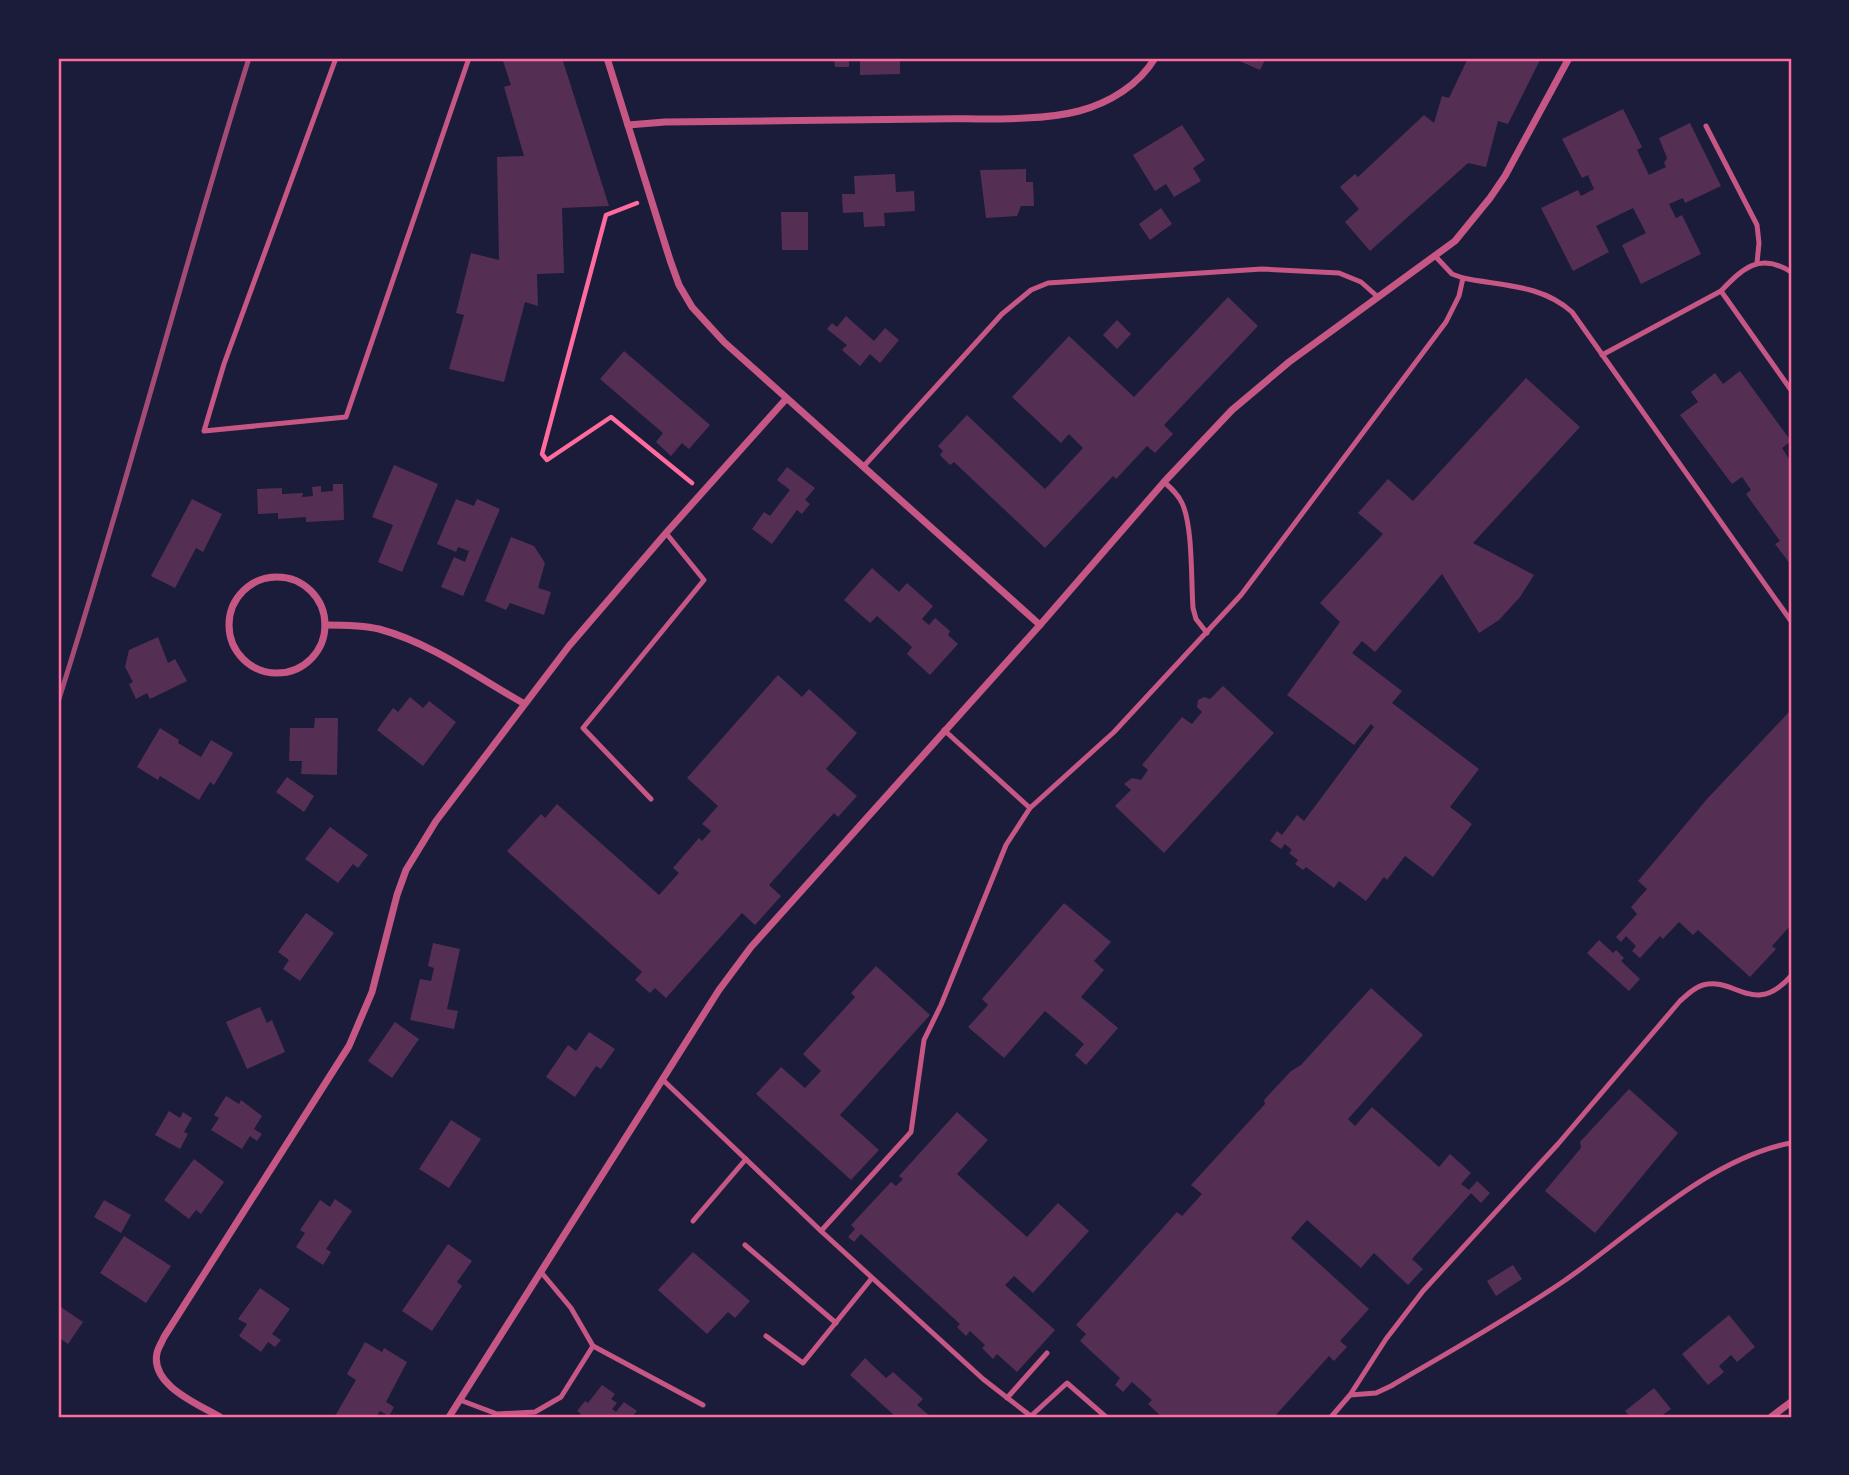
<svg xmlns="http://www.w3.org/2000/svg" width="1849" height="1475" viewBox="0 0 1849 1475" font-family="'PT Sans Narrow',sans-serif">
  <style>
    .building { fill: #542f53 }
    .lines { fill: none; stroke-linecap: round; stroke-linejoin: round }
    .path { stroke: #ff6b9d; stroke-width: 4.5 }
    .service { stroke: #c65784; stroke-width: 5 }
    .minor { stroke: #c65784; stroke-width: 7 }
    .rail { stroke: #a44b75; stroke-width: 5 }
    .neatline { fill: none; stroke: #ff6b9d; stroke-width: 2.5 }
  </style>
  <rect width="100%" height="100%" fill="#1b1b3a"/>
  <g class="building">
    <path d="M502,58h60l47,148 -47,2 2,65 -27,1 1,32 -13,-4 -21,80 -55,-13 15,-54 -8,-2 15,-60 28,7 -2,-103 27,-1 -20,-69 7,-2z"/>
    <path d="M834,58h15v9h-14z"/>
    <path d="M860,58h40v16l-40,1z"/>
    <path d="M1233,58h33l-6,12z"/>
    <path d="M1468,58h73l-33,66 -10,-3 -12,46 -18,-4 -98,88 -25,-29 14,-13 -19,-22 15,-13 3,3 66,-62 10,8 8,-27 7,2z"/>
    <path d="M1623,109l19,38 -5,3 12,25 17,-8 -2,-4 3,-5 -8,-20 31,-15 31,63 -36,17 -2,-5 -14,6 7,14 6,-3 19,39 -60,30 -19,-39 24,-12 -13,-25 -37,18 13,26 -36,19 -32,-63 37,-18 3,6 13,-7 -6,-14 -6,3 -20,-39z"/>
    <path d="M1182,125l23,35 -12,8 8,13 -27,16 -8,-13 -11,7 -22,-36z"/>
    <path d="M1026,169v13h7l1,24h-13l-4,10 -31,2 -6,-48z"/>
    <path d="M895,174l1,18 18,-1 1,20 -31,2 1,13 -21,1 -1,-15 -20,1 -1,-19h13l-1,-18z"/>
    <path d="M1161,208l11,16 -22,16 -11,-16z"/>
    <path d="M781,212h27v38h-26z"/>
    <path d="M1228,297l30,29 -94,99 9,9 -18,19 -8,-7 -31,33 -3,-3 -68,72 -91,-86 -4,3 -10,-10 3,-4 -5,-5 29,-31 78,74 38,-41 -14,-14 -8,9 -49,-46 57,-61 65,61z"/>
    <path d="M846,316l28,25 11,-13 14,12 -19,23 -10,-9 -10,12 -18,-16 5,-5 -20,-16 5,-6 5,4z"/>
    <path d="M1117,320l14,14 -14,15 -14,-14z"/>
    <path d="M624,351l86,74 -21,24 -7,-6 -11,13 -15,-14 7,-9 -63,-54z"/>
    <path d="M1740,371l51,70 -9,7 7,11 2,-2v108l-16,-21 5,-3 -34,-47 5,-4 -9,-13 -10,7 -52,-69 18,-13 -7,-10 24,-19 8,11z"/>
    <path d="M1526,378l54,49 -107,116 61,32 -14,22 -21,23 -20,13 -37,-59 -67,78 -13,-11 -10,12 50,38 -10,12 87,66 -29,38 22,17 -39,53 -28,-21 -18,24 -3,-3 -18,24 -27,-20 -5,7 -28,-21 -3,3 -8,-6 3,-4 -9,-7 3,-3 -7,-6 -4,5 -11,-8 7,-10 5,4 15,-20 7,6 70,-94 -3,-3 -17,21 -67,-50 53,-73 -20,-19 63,-69 -25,-21 30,-34 25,22z"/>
    <path d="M394,465l44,19 -36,88 -24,-10 15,-37 -21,-8z"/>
    <path d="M787,467l28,21 -10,12 5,4 -8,10 -5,-4 -25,34 -20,-15 12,-17 6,4 20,-26 -13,-10z"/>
    <path d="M333,484h10l1,36 -38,2v-5l-28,2v-6l-20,1 -1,-25 25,-1v6l21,-1 -1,4 11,-1 -1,-9 9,-1v6l12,-1z"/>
    <path d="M192,499l30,15 -19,38 -7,-4 -21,40 -24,-12z"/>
    <path d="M456,499l18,7 3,-7 23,10 -37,87 -22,-9 13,-30 11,5 4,-11 -11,-4 -2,5 -19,-8z"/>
    <path d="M511,537l23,9 11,17 -7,25 13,4 -7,23 -34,-12 -4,7 -21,-9z"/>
    <path d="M872,568l27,24 8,-9 26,23 -11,13 7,6 6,-7 15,13 -2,4 10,9 -28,31 -23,-21 5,-7 -35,-31 -7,7 -26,-23z"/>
    <path d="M158,637l10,26 7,-4 12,22 -37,18 -3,-6 -11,6 -7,-15 4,-2 -8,-15 4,-17z"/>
    <path d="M778,675l24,22 7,-8 48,44 -31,36 31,27 -19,21 -4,-4 -65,72 12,11 -26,29 -13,-12 -76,85 -11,-10 -5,5 -15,-13 7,-8 -135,-121 34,-37 4,4 12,-14 102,91 20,-22 -6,-5 26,-30 3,3 9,-10 -9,-7 16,-18 -31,-28z"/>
    <path d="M1223,686l51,47 -110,120 -49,-47 16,-16 -7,-6 8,-6 9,2 7,-10 -6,-5 40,-48 10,7 10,-12 -5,-5 1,-7 6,-3 6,2z"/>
    <path d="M410,697l13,11 6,-7 27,21 -33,44 -46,-36 16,-22 5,4z"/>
    <path d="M1789,712l2,2v211l-19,21 4,3 -26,28 -52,-47 -5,5 -14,-13 -16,17 -3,-3 -20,22 -8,-7 4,-5 -10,-10 -5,6 -5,-5 21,-23 -6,-7 16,-18 -9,-8 69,-82z"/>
    <path d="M315,718h23l-1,57 -36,-1 1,-13h-13l1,-33h24z"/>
    <path d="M160,728l19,12 -1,3 23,14 10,-17 22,13 -19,32 -4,-3 -11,18 -39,-24 -2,4 -21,-13z"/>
    <path d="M287,777l27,19 -10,16 -28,-20z"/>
    <path d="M330,827l38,28 -10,13 -5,-4 -15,19 -33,-24z"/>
    <path d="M1064,903l47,39 -17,19 10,9 -23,27 37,31 -32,37 -11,-10 9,-11 -39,-33 -41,47 -36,-31 20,-22 -6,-6z"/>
    <path d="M306,913l28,20 -34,48 -17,-12 6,-9 -11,-8z"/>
    <path d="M1599,940l14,13 3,-3 8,8 -3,3 19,18 -11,12 -42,-38z"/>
    <path d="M433,943l27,6 -13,60 11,2 -4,18 -44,-9 10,-41 11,2 3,-13 -6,-2z"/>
    <path d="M876,966l54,49 -90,100 39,35 -28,30 -95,-86 25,-27 24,21 16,-17 -18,-17 52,-57 -4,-4z"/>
    <path d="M1371,988l52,47 -75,84 7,7 17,-19 67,60 11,-13 21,19 -10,11 8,6 8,-9 13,12 -9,10 -10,-10 -59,66 11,10 -15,16 -34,-32 -13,15 -54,-48 -16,18 78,71 -29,32 7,6 -13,14 -5,-5 -55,61h-112l-14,-13 4,-4 -20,-18 -9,10 -8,-7 5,-7 -40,-37 6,-7 -10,-9 101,-113 5,4 20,-22 -11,-9 74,-81 -1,-4 27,-29 10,-6z"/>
    <path d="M260,1007l7,16 5,-3 13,32 -38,17 -21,-47z"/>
    <path d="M395,1022l24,17 -27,39 -24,-17z"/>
    <path d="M589,1032l26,17 -14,20 -5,-3 -21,31 -29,-20 22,-32 8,6z"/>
    <path d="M1629,1089l49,44 -83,100 -50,-42 36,-43 -1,-6z"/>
    <path d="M226,1096l13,8 2,-4 21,16 -8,13 8,5 -5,7 -7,-5 -8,13 -31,-19 8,-12 -5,-3z"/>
    <path d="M169,1111l11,7 3,-6 9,6 -8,14 4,2 -8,15 -25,-14z"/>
    <path d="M957,1112l31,28 -31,34 70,63 31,-34 31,28 -56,62 -19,-17 -9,9 50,45 -38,42 -20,-18 -4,5 -11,-11 3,-3 -15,-14 -4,5 -9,-9 3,-3 -99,-90 -7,8 -6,-5 7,-8 -4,-4 40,-43 5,4 7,-7 -4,-3z"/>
    <path d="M451,1120l30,19 -32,49 -30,-19z"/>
    <path d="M194,1159l30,23 -23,32 -5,-4 -7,9 -25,-19z"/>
    <path d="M335,1199l17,12 -26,38 5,3 -8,13 -27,-18 9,-14 -5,-3 20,-30 10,7z"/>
    <path d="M104,1200l27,15 -10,18 -27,-16z"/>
    <path d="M124,1236l47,30 -25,37 -46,-30z"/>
    <path d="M448,1244l24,17 -15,21 5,4 -30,45 -30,-20z"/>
    <path d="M693,1252l57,49 -15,17 -7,-6 -21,22 -49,-44z"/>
    <path d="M1513,1265l9,14 -26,17 -9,-15z"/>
    <path d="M260,1288l30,21 -18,25 9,6 -6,7 -7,-5 -7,10 -22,-16 8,-12 -9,-5z"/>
    <path d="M58,1305l25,17 -15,22 -10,-7z"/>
    <path d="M1729,1315l26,32 -18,15 -6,-7 -12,11 5,6 -16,13 -26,-31z"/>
    <path d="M365,1342l17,10 2,-4 23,14 -21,40 8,5 -5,9 -9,-5 -4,6h-39l-2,-1 21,-36 -9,-6z"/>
    <path d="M865,1358l21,20 7,-6 30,27 -6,6 14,12h-35l-46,-42z"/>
    <path d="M602,1385l13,9 -4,5 6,4 -5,6 4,3 8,-10 13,9 -5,6h-54l3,-3 -4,-3 8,-10 3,2z"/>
    <path d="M1654,1388l17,21 -11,8h-30l-5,-6z"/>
  </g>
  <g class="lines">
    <path class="path" d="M637,203l-31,12 -64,239 5,6 64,-43 81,66"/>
    <g class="service">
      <path d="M336,58l-112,306 -20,67 142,-14 123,-359"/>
      <path d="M1706,126l51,99 2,18 -2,20"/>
      <path d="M1436,257l16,17 11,4c38,8 78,6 109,34l219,309"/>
      <path d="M1721,291c22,-23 39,-39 70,-19"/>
      <path d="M1602,355l119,-64 70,99"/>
      <path d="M863,467l139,-153 29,-24 17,-7 214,-14 77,4 22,9 17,15"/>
      <path d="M1164,482c7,6 14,12 18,21 11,23 9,78 11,105l3,11 11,14"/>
      <path d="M651,799l-68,-71 121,-148 -38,-47"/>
      <path d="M1030,808l84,-76 127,-137 205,-273 13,-26 4,-18"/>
      <path d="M663,1080l158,151 162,148 49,38"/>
      <path d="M693,1221l53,-62"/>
      <path d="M821,1231l90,-99 13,-92 17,-35 65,-160 24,-37 -86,-78"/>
      <path d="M745,1245l91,78"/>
      <path d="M541,1272l30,36 22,38 110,59"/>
      <path d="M766,1336l37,27 69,-85"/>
      <path d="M1350,1395l26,-2 15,-7c58,-34 117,-67 173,-105 68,-47 145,-123 227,-138"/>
      <path d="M1007,1398l40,-45"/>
      <path d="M460,1400l37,14 38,-2 26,-15 32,-51"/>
      <path d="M1031,1416l36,-33 39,34"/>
      <path d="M1331,1417l19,-22 36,-56 37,-48 135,-147 122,-143c7,-6 13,-13 23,-16 32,-9 51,33 88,-9"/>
    </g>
    <g class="minor">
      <path d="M607,58l63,202 9,25 13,22 32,35 316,283"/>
      <path d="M628,125l37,-3c89,-1 177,-2 266,-3 44,-1 106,3 148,-8 30,-8 60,-26 76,-53"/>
      <circle cx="277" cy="625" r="48"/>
      <path d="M325,625c18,0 37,0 54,4 52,14 98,48 144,74"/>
      <path d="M220,1417c-22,-13 -70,-32 -63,-64 1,-5 5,-11 7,-16l185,-291 23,-54 25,-97 9,-25 30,-49 133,-175 97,-113 120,-134"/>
      <path d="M449,1417l270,-427 32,-43 289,-322 124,-143 68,-72 57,-48 166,-121 35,-43 15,-22 64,-118"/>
      <path d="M1771,1417l20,-15"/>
    </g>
    <path class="rail" d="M58,702c68,-213 124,-430 191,-644"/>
  </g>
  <rect width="1849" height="1475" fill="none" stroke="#1b1b3a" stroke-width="119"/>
  <rect x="60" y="60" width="1730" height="1356" class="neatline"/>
</svg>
